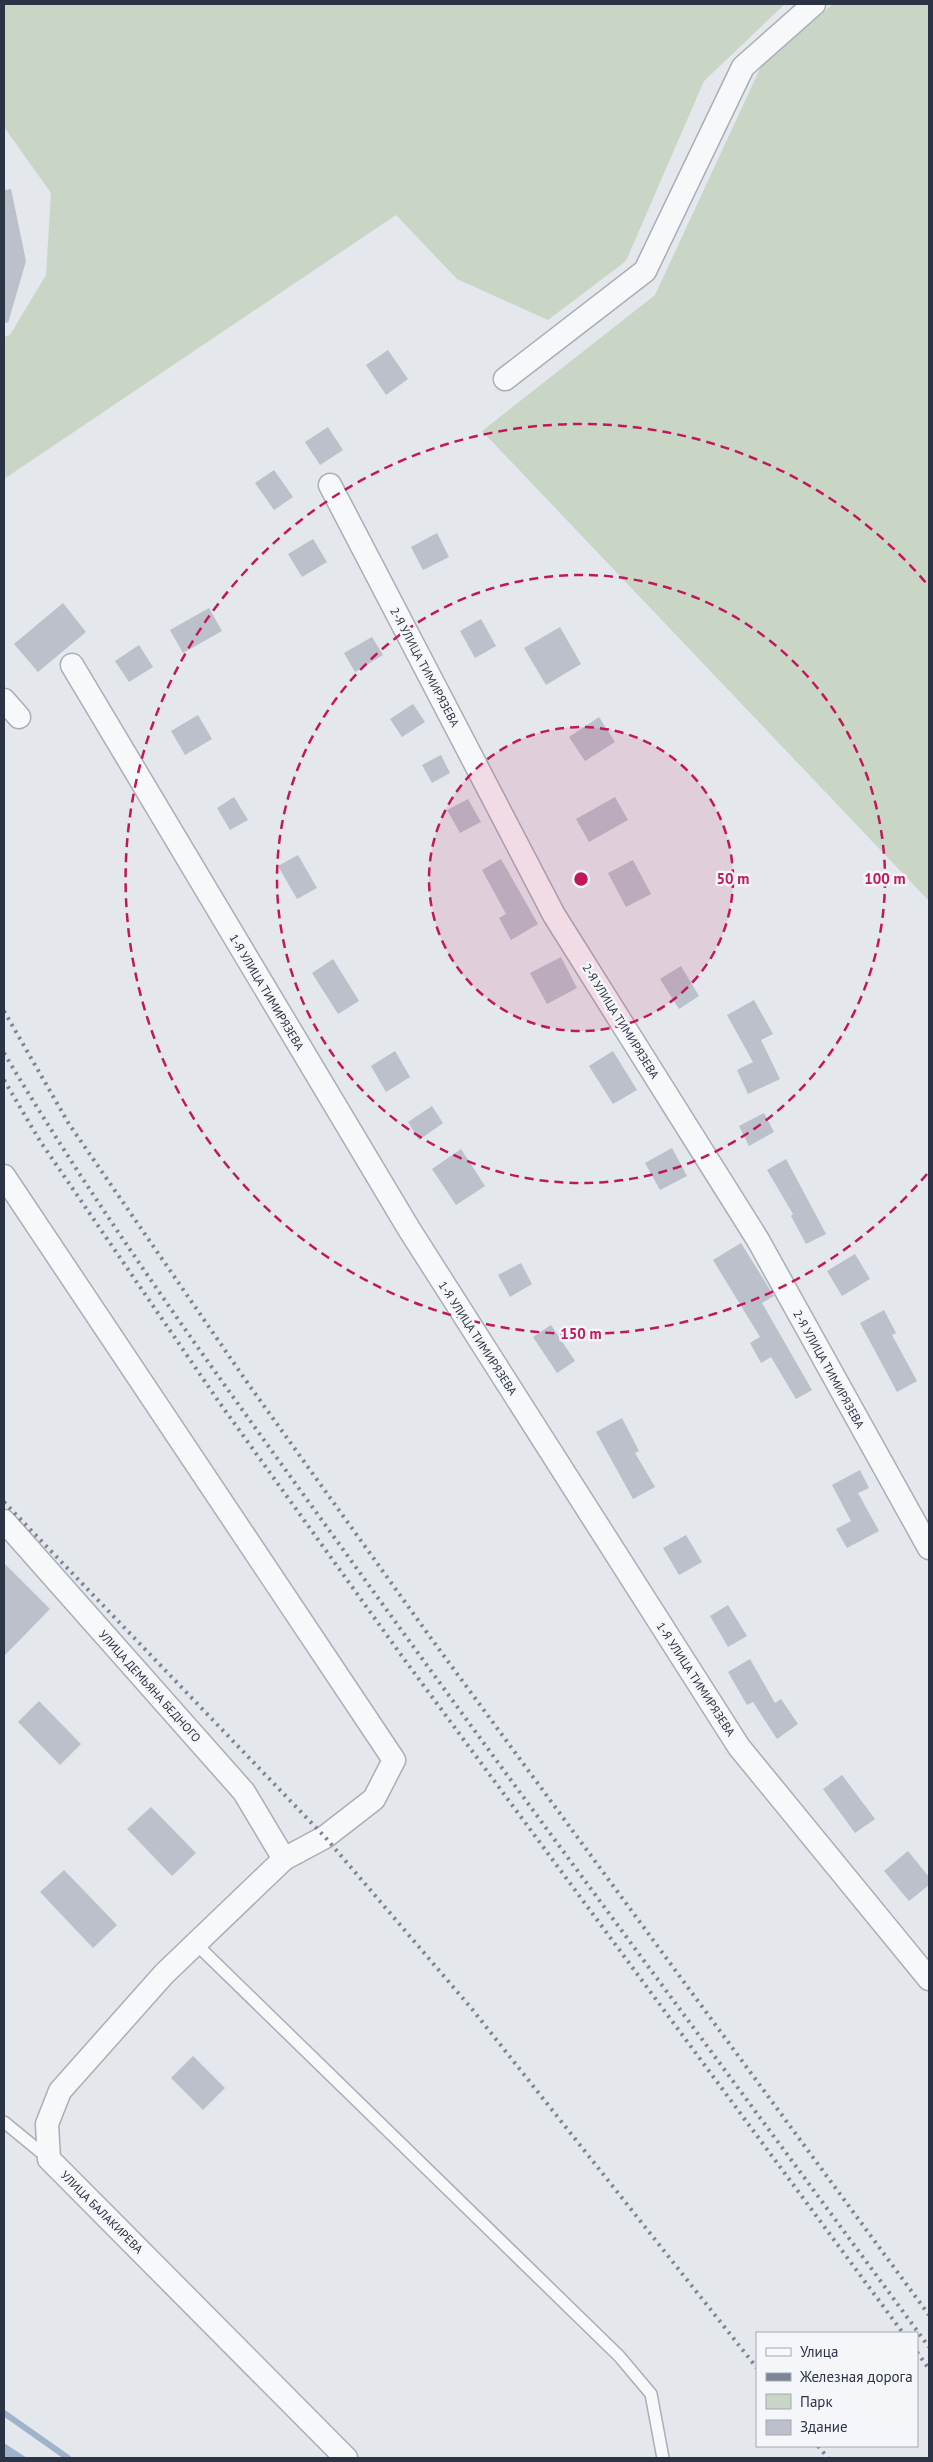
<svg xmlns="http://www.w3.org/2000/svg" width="933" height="2462" viewBox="0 0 933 2462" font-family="'PT Sans',sans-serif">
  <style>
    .green { fill: #c9d6c5 }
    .water { fill: #9fb4cc }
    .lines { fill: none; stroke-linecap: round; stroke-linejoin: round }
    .stream { stroke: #9fb4cc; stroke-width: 6 }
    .building { fill: #bbc0ca }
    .service-casing { stroke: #a9aeb7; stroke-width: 14 }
    .minor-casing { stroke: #a9aeb7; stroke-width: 25 }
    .service { stroke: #f7f8fa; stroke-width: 11 }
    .minor { stroke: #f7f8fa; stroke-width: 22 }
    .rail { stroke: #7d8696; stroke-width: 4; stroke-dasharray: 2.5 5; stroke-linecap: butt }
    .ring { fill: none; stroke: #c2185b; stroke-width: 2.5; stroke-dasharray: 9 6 }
    .labels { text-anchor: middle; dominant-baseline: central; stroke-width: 5; stroke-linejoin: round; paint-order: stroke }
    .street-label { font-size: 12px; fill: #2b3445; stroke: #f4f6f9 }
    .centre { fill: #c2185b; stroke: #f4f6f9; stroke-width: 2.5 }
    .ring-label { font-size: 15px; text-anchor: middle; font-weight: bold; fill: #c2185b; stroke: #f4f6f9; stroke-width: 5; stroke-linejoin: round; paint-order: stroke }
  </style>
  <rect width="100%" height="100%" fill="#e4e7ec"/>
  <g class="green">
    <path d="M4,4h781l-81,77 -78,180 -78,59 -91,-41 -61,-64 -392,264v-142l6,-2 36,-60 5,-82 -47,-66z"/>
    <path d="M833,4h96v897l-447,-470 173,-136 109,-235z"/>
  </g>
  <path class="water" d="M4,2443l23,15h-23z"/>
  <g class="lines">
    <path class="stream" d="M4,2413l64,45"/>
  </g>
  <g class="building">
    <path d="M11,189l15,72 -18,62 -4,-1v-132z"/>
    <path d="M388,350l20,29 -22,16 -20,-30z"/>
    <path d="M328,427l15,23 -23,15 -15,-23z"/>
    <path d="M274,470l19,27 -19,13 -19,-27z"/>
    <path d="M437,533l12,24 -26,13 -12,-23z"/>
    <path d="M313,539l14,23 -25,15 -14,-23z"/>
    <path d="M63,603l23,29 -48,40 -24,-28z"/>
    <path d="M209,608l13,23 -39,22 -13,-23z"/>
    <path d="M481,619l15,27 -21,12 -15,-27z"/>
    <path d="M560,627l21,37 -35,21 -22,-37z"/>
    <path d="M372,637l11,18 -28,17 -11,-19z"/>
    <path d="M139,645l14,22 -24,15 -14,-21z"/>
    <path d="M413,704l12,18 -23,15 -12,-18z"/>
    <path d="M198,715l14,24 -27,16 -14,-24z"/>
    <path d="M599,717l16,25 -30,19 -16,-24z"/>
    <path d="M441,755l9,18 -18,10 -10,-18z"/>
    <path d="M234,797l14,23 -18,10 -13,-22z"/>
    <path d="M615,797l13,23 -39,22 -13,-23z"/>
    <path d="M468,799l13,23 -21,11 -13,-23z"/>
    <path d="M298,855l19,33 -20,11 -19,-33z"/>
    <path d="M501,859l37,65 -27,16 -12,-22 7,-4 -24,-44z"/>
    <path d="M633,860l18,34 -25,13 -18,-34z"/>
    <path d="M561,957l16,31 -30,16 -17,-31z"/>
    <path d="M333,959l26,42 -21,13 -26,-41z"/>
    <path d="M681,966l18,30 -20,13 -19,-30z"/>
    <path d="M754,1000l19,34 -12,6 19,39 -32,15 -11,-24 16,-8 -26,-47z"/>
    <path d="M395,1051l15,26 -24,15 -15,-26z"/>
    <path d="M613,1051l24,39 -24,14 -24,-38z"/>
    <path d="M432,1106l11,17 -24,17 -11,-18z"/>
    <path d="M764,1113l10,19 -25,14 -10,-20z"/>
    <path d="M672,1148l15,28 -27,14 -15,-27z"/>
    <path d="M461,1149l24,37 -29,19 -24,-36z"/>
    <path d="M786,1159l40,75 -20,10 -15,-28 2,-2 -26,-44z"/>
    <path d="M741,1243l33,53 -12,7 50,87 -16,9 -25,-42 -10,6 -11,-20 10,-6 -47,-77z"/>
    <path d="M855,1254l15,25 -28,17 -15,-25z"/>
    <path d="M521,1263l11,21 -22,13 -12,-22z"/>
    <path d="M884,1310l12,23 -4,2 25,46 -20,11 -37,-69z"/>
    <path d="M551,1325l24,36 -18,12 -24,-36z"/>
    <path d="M622,1418l17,33 -4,2 20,34 -22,12 -37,-67z"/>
    <path d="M860,1470l9,18 -11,5 21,38 -32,17 -11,-19 15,-8 -19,-36z"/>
    <path d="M686,1535l16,27 -23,13 -16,-27z"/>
    <path d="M4,1563l46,46 -46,47z"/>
    <path d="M728,1605l19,31 -19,11 -18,-31z"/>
    <path d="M750,1659l25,44 6,-4 17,25 -21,15 -24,-37 -6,3 -19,-33z"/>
    <path d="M39,1701l42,43 -21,21 -42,-43z"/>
    <path d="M842,1775l33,44 -20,14 -32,-44z"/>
    <path d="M151,1807l45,46 -24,23 -45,-47z"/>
    <path d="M908,1851l21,26v8l-20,16 -25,-30z"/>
    <path d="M64,1870l53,55 -24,23 -53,-56z"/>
    <path d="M193,2056l32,32 -22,22 -32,-32z"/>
  </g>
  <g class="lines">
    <defs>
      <g id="service">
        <path d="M196,1944l423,412 32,38 12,64"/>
        <path d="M4,2122l44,36"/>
      </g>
      <g id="minor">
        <path d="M505,379l140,-108 98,-204 71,-63"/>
        <path d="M330,485l224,430 204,325 171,308"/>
        <path d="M72,665l337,564 330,518 190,232"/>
        <path d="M4,700l15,17"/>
        <path d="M4,1176l390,584 -20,39 -49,38 -41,22 -120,115 -104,117 -13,33 2,35 297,299"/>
        <path d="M4,1521l240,271 40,67"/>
      </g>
    </defs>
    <use href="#service" class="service-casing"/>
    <use href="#minor" class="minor-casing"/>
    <use href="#service" class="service"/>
    <use href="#minor" class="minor"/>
    <g class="rail">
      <path d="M4,1011l65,113 180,261 184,256 496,674"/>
      <path d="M4,1053c102,171 221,333 338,495 193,268 392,533 587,799"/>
      <path d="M4,1080l36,61 179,261 185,257 499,674"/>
      <path d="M4,1502l321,335 147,172 285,359"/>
      <path d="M917,2352l12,17"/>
      <path d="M818,2446l10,12"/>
    </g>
  </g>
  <circle cx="581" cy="879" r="152" fill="#c2185b" fill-opacity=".12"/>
  <g class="ring">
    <circle cx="581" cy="879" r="152"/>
    <circle cx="581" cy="879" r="304"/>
    <path d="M927 1174A455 455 0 1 1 927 584"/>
  </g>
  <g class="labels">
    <g class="street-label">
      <text transform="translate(425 667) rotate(62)">2-Я УЛИЦА ТИМИРЯЗЕВА</text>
      <text transform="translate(267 992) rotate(59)">1-Я УЛИЦА ТИМИРЯЗЕВА</text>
      <text transform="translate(621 1021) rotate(58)">2-Я УЛИЦА ТИМИРЯЗЕВА</text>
      <text transform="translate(478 1338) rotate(57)">1-Я УЛИЦА ТИМИРЯЗЕВА</text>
      <text transform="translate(829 1369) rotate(61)">2-Я УЛИЦА ТИМИРЯЗЕВА</text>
      <text transform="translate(696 1679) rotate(57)">1-Я УЛИЦА ТИМИРЯЗЕВА</text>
      <text transform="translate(150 1686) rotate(48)">УЛИЦА ДЕМЬЯНА БЕДНОГО</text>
      <text transform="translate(102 2212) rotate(45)">УЛИЦА БАЛАКИРЕВА</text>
    </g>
  </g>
  <circle cx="581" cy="879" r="8" class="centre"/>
  <g class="ring-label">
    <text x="733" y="884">50 m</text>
    <text x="885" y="884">100 m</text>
    <text x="581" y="1339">150 m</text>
  </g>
  <rect width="933" height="2462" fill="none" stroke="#2b3445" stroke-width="10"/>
  <rect x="756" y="2332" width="162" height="115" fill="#f4f6f9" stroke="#a4a8b1"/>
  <rect x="766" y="2348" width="25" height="8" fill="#f7f8fa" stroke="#a4a8b1"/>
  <text x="800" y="2357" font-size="15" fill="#2b3445">Улица</text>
  <rect x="766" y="2373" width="25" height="8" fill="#7d8696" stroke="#a4a8b1"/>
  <text x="800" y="2382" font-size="15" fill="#2b3445">Железная дорога</text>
  <rect x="766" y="2394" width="25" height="15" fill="#c9d6c5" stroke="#a4a8b1"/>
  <text x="800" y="2407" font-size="15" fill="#2b3445">Парк</text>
  <rect x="766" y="2420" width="25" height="15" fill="#bbc0ca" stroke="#a4a8b1"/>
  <text x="800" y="2432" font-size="15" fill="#2b3445">Здание</text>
</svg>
